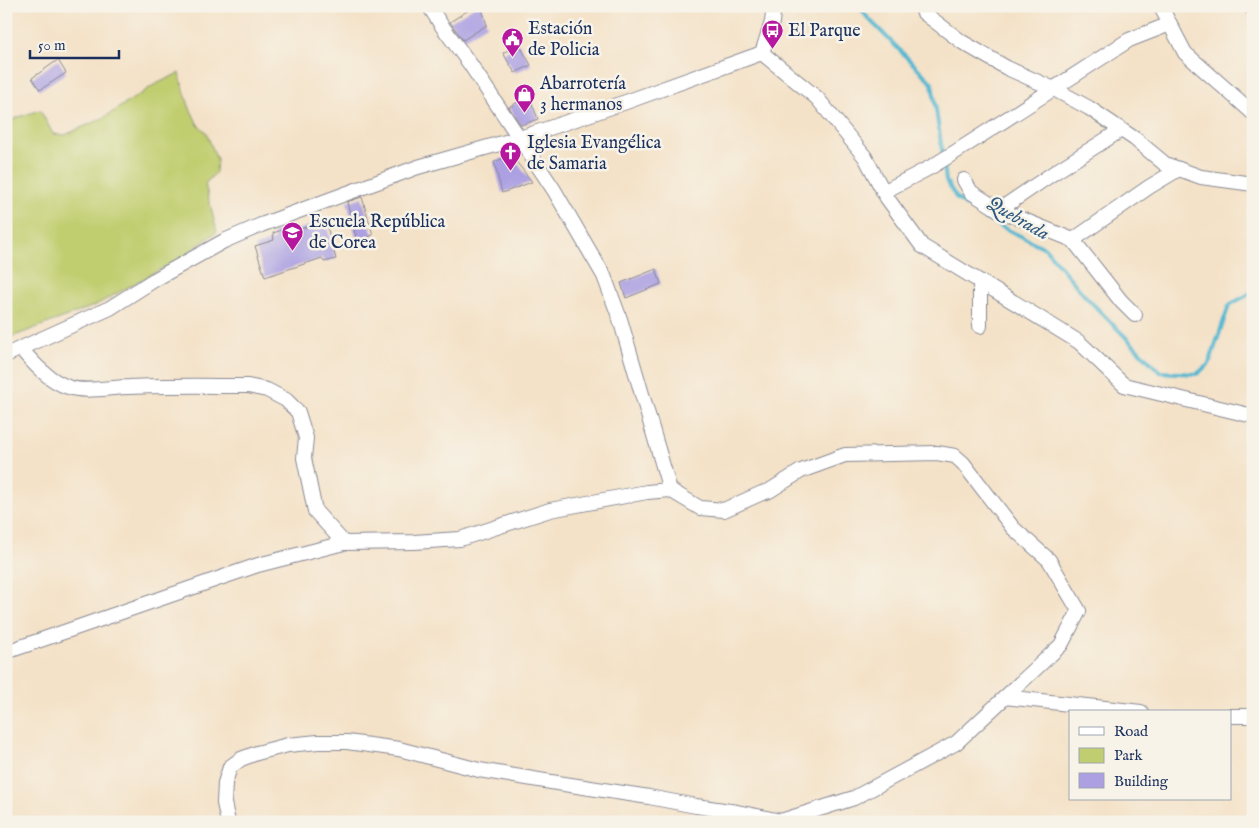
<svg xmlns="http://www.w3.org/2000/svg" width="1259" height="828" viewBox="0 0 1259 828" font-family="'IM FELL English',serif">
  <style>
    .green { fill: #c1ce70; stroke: #6e7e67 }
    .lines { fill: none; stroke-linecap: round; stroke-linejoin: round }
    .stream { stroke: #53b8d1; stroke-width: 4 }
    .building { fill: #aca0e2 }
    .minor-casing { stroke: #888893; stroke-width: 16 }
    .minor { stroke: #fff; stroke-width: 14 }
    .labels { text-anchor: middle; dominant-baseline: central; stroke-width: 5; stroke-linejoin: round; paint-order: stroke }
    .poi-label { font-size: 18px; fill: #1b2f5e; stroke: #f7f3e8; text-anchor: start }
    .water-label { font-size: 19px; font-style: italic; fill: #2c5880; stroke: #f7f3e8 }
  </style>
  <rect width="100%" height="100%" fill="#f7f3e8"/>
  <filter id="ink" filterUnits="userSpaceOnUse"><feTurbulence type="fractalNoise" baseFrequency=".02" numOctaves="2"/><feDisplacementMap in="SourceGraphic" scale="10" xChannelSelector="R" yChannelSelector="G"/><feConvolveMatrix kernelMatrix="1 2 1 2 8 2 1 2 1" color-interpolation-filters="sRGB"/></filter>
  <filter id="wash" filterUnits="userSpaceOnUse"><feTurbulence type="fractalNoise" baseFrequency=".0096" numOctaves="4" result="noise"/><feDisplacementMap in="SourceGraphic" scale="20" xChannelSelector="R" yChannelSelector="G"/><feGaussianBlur stdDeviation="1.12" result="paint"/><feColorMatrix in="noise" values="0 0 0 0 0 0 0 0 0 0 0 0 0 0 0 0 0 1.4 0 .05"/><feComposite in="paint" operator="in"/></filter>
  <g filter="url(#wash)">
    <rect width="100%" height="100%" fill="#f4e2c8"/>
    <path class="green" d="M179,73l10,33 9,19 8,7 11,28 -1,12 -11,12 12,48 -38,27 -85,47 -88,33v-216l13,-6 21,-7 13,24 12,1 40,-18 49,-32z"/>
    <g class="lines">
      <g class="stream">
        <path d="M859,6l8,11 65,66 11,74"/>
        <path d="M944,164l2,17 11,18 31,21 57,28 39,47 76,77 37,2 12,-10 20,-59 24,-13"/>
      </g>
    </g>
    <g id="blocks">
      <g class="building">
        <path d="M475,6h6l6,19 -24,15 -13,-18z"/>
        <path d="M519,44l12,21 -16,8 -12,-20z"/>
        <path d="M58,60l8,13 -26,17 -8,-12z"/>
        <path d="M529,96l9,23 -17,6 -12,-18z"/>
        <path d="M511,155l21,27 -30,11 -8,-31z"/>
        <path d="M362,197l11,38 -16,6 -10,-39z"/>
        <path d="M319,222l1,3 6,-2 10,36 -12,3 -2,-4 -57,19 -10,-31 19,-6 -1,-7 20,-7 2,5z"/>
        <path d="M656,269l5,15 -35,14 -5,-15z"/>
      </g>
    </g>
  </g>
  <g filter="url(#ink)">
    <use href="#blocks" fill-opacity="0" stroke="#888893" stroke-width="1"/>
    <g class="lines">
      <defs>
        <g id="minor">
          <path d="M429,6l13,20 28,38 84,126 50,86 16,43 50,171"/>
          <path d="M921,6l3,7 38,29 45,26 47,21 35,19 46,31 30,25 36,13 52,7"/>
          <path d="M1162,6l1,5 22,42 68,60"/>
          <path d="M1250,6l3,3"/>
          <path d="M762,53l55,45 48,59 22,41 35,48 157,96 45,43 129,31"/>
          <path d="M762,53l10,-31 2,-16"/>
          <path d="M964,180l7,12 28,18 74,30 48,61 14,14"/>
          <path d="M883,192l48,-25 26,-16 172,-111 41,-16"/>
          <path d="M999,210l56,-38 66,-42"/>
          <path d="M1073,240l76,-53 30,-18"/>
          <path d="M980,326v-44"/>
          <path d="M21,349c13,15 27,31 47,38 16,6 44,0 61,0 40,-2 80,-1 119,-1l19,4 19,10 12,12 8,26 -2,20 11,53 29,32"/>
          <path d="M6,355l104,-47 44,-28 70,-39 37,-16 157,-58 102,-29 106,-36 136,-49"/>
          <path d="M6,652l252,-87 86,-22 70,-1 46,-3 90,-29 97,-18 23,-2 30,18 24,2 38,-17 7,-2 32,-20 44,-16 92,-2 18,3 8,7 50,65 36,32 30,51 -18,34 -105,98 -102,55 -73,23 -44,-9 -41,-6 -47,-9 -98,-15 -72,-12 -80,-21 -52,-7h-29l-30,3 -31,8 -16,6 -11,8 -5,16 -1,20 4,19"/>
          <path d="M1005,697l136,15"/>
          <path d="M1230,716h23"/>
        </g>
      </defs>
      <use href="#minor" class="minor-casing"/>
      <use href="#minor" class="minor"/>
    </g>
  </g>
  <defs>
    <symbol id="bus-pin" viewBox="-11 -11 22 30"><path d="M0 17L-7.5 6A9.5 9.5 0 1 1 7.5 6Z" fill="#b5179e" stroke="#f7f3e8"/><path d="M-5-6H5V4H4V6H2V4H-2V6H-4V4H-5ZM-3.5-4V0h7V-4ZM-3.5 1.2v1.5H-2V1.2ZM2 1.2v1.5H3.5V1.2Z" fill="#fff"/></symbol>
    <symbol id="civic-pin" viewBox="-11 -11 22 30"><path d="M0 17L-7.5 6A9.5 9.5 0 1 1 7.5 6Z" fill="#b5179e" stroke="#f7f3e8"/><path d="M-.6-6.5H3V-4.5H.6V-3L4-1V1h2V6H-6V1h2V-1L-.6-3ZM-1.2 2.5V6h2.4V2.5Z" fill="#fff"/></symbol>
    <symbol id="shop-pin" viewBox="-11 -11 22 30"><path d="M0 17L-7.5 6A9.5 9.5 0 1 1 7.5 6Z" fill="#b5179e" stroke="#f7f3e8"/><path d="M-5-2.5h2.3a2.7 3.5 0 0 1 5.4 0H5L5.5 6h-11ZM-1.5-2.5h3a1.5 2.3 0 0 0-3 0Z" fill="#fff"/></symbol>
    <symbol id="church-pin" viewBox="-11 -11 22 30"><path d="M0 17L-7.5 6A9.5 9.5 0 1 1 7.5 6Z" fill="#b5179e" stroke="#f7f3e8"/><path d="M-1.2-6h2.4v3.5h3.3v2.4h-3.3V6h-2.4V-.1h-3.3v-2.4h3.3Z" fill="#fff"/></symbol>
    <symbol id="school-pin" viewBox="-11 -11 22 30"><path d="M0 17L-7.5 6A9.5 9.5 0 1 1 7.5 6Z" fill="#b5179e" stroke="#f7f3e8"/><path d="M0-5L7-2L0 1L-7-2ZM-4 1L0 2.5L4 1V4Q0 6-4 4Z" fill="#fff"/></symbol>
  </defs>
  <g fill-rule="evenodd">
    <use href="#bus-pin" x="760" y="18" width="25" height="34"/>
    <use href="#civic-pin" x="500" y="26" width="25" height="34"/>
    <use href="#shop-pin" x="512" y="82" width="25" height="34"/>
    <use href="#church-pin" x="498" y="140" width="25" height="34"/>
    <use href="#school-pin" x="280" y="220" width="25" height="34"/>
  </g>
  <g class="labels">
    <g class="poi-label">
      <text x="528" y="29">Estación<tspan x="528" dy="21">de Policia</tspan></text>
      <text x="788" y="31">El Parque</text>
      <text x="540" y="84">Abarrotería<tspan x="540" dy="21">3 hermanos</tspan></text>
      <text x="527" y="143">Iglesia Evangélica<tspan x="527" dy="21">de Samaria</tspan></text>
      <text x="309" y="222">Escuela República<tspan x="309" dy="21">de Corea</tspan></text>
    </g>
    <g class="water-label">
      <text transform="translate(1018 219) rotate(30)">Quebrada</text>
    </g>
  </g>
  <rect width="1259" height="828" fill="none" stroke="#f7f3e8" stroke-width="25"/>
  <rect x="1069" y="710" width="162" height="90" fill="#f7f3e8" stroke="#9fa5b1"/>
  <rect x="1079" y="727" width="25" height="8" fill="#ffffff" stroke="#9fa5b1"/>
  <text x="1114" y="736" font-size="15" fill="#1b2f5e">Road</text>
  <rect x="1079" y="748" width="25" height="15" fill="#c1ce70" stroke="#9fa5b1"/>
  <text x="1114" y="760" font-size="15" fill="#1b2f5e">Park</text>
  <rect x="1079" y="773" width="25" height="15" fill="#aca0e2" stroke="#9fa5b1"/>
  <text x="1114" y="786" font-size="15" fill="#1b2f5e">Building</text>
  <path d="M30 50v8h89v-8" fill="none" stroke="#1b2f5e" stroke-width="2.5"/>
  <text x="38" y="50" font-size="15" fill="#1b2f5e" stroke="#f7f3e8" stroke-width="4" paint-order="stroke">50 m</text>
</svg>
